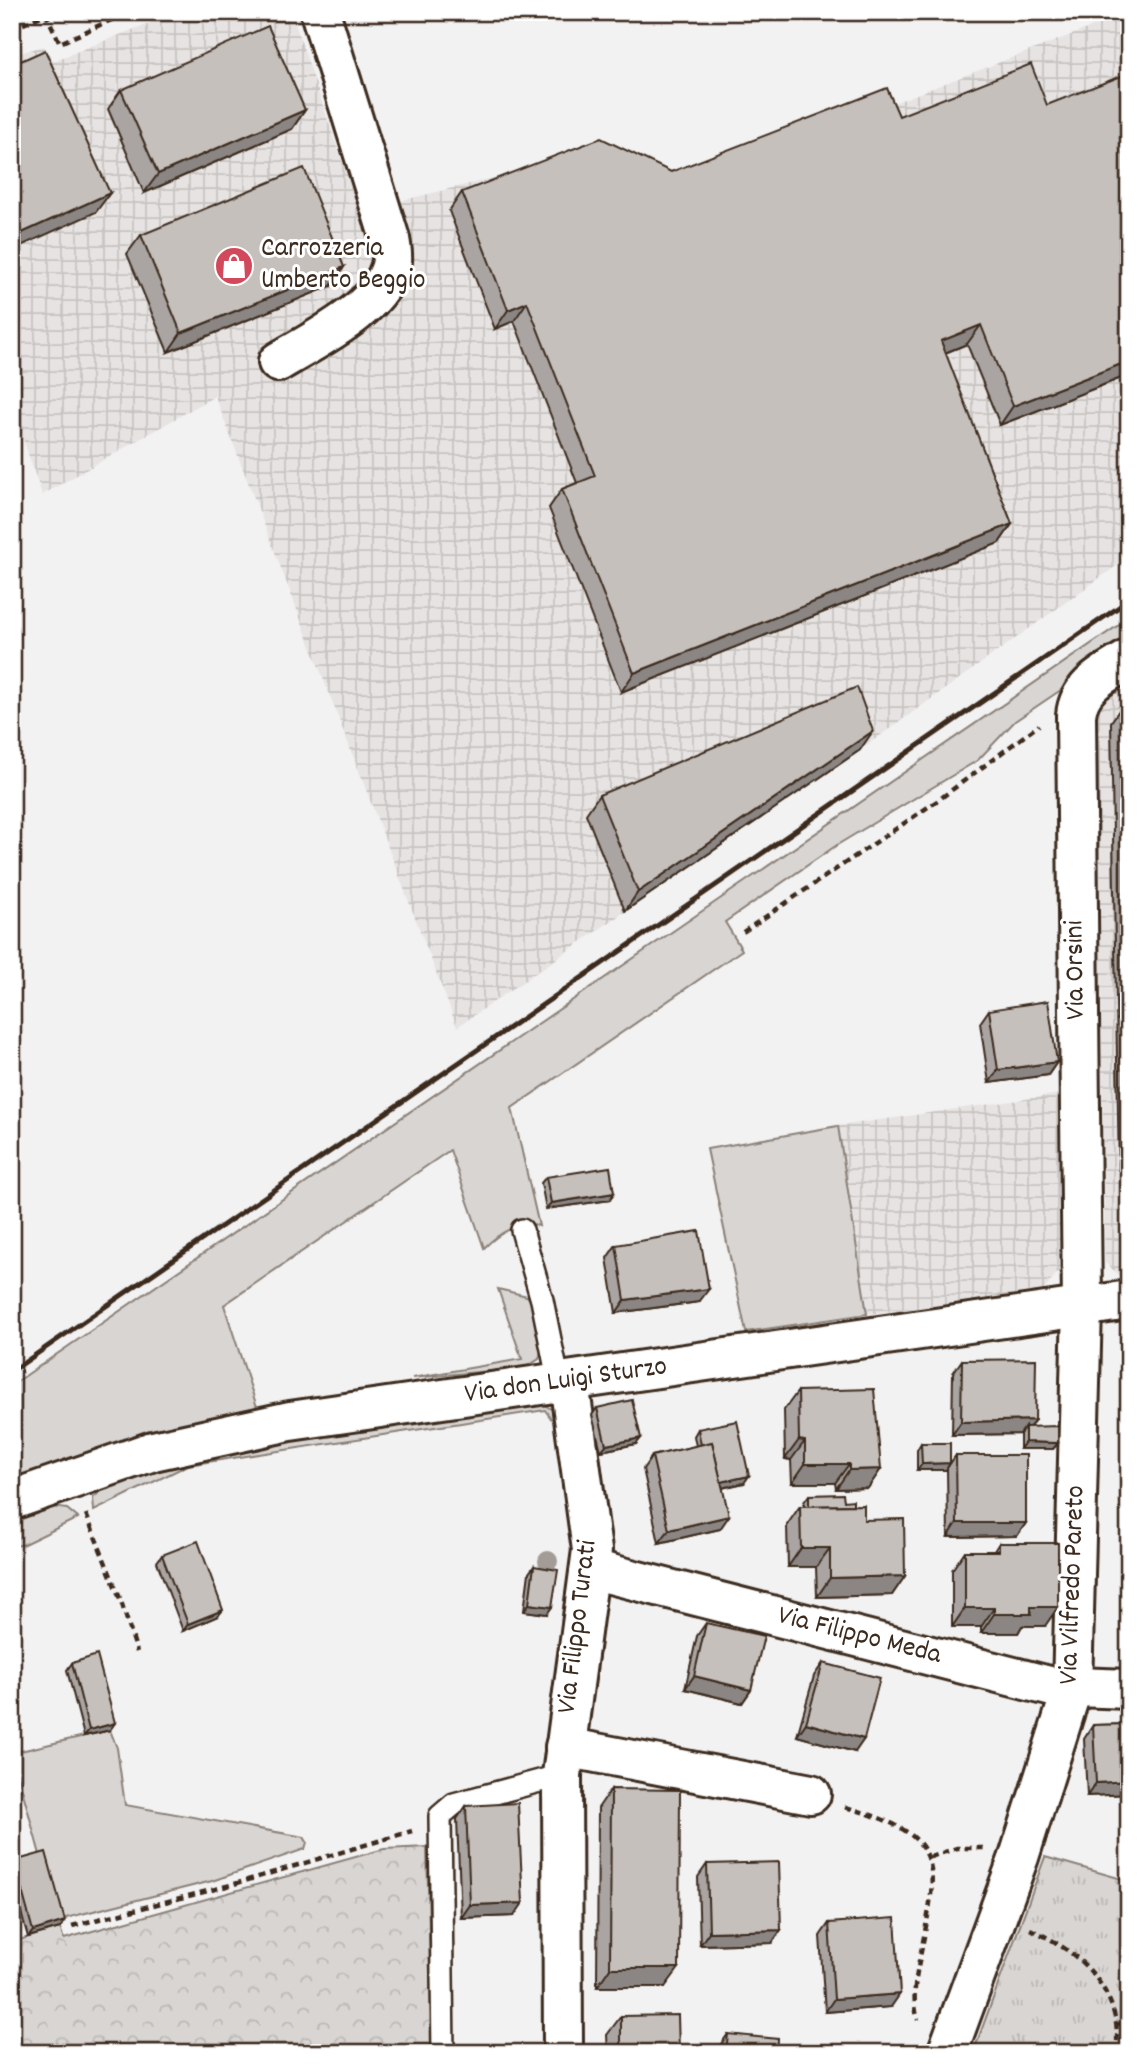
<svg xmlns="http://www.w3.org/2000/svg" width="1141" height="2065" viewBox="0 0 1141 2065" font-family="Dekko,sans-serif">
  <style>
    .industrial { fill: url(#industrial-grid) }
    .grass { fill: #d8d5d2; stroke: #8a8078; stroke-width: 2 }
    .forest { fill: url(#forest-crowns); stroke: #8a8078; stroke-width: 2 }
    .park { fill: url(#park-tufts); stroke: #8a8078; stroke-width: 2 }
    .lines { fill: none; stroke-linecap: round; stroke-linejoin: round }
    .service-casing { stroke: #3b2a1e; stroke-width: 26 }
    .minor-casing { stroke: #3b2a1e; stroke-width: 44 }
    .path { stroke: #3b2a1e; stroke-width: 4.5; stroke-dasharray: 7 5; stroke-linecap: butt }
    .service { stroke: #fff; stroke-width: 21 }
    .minor { stroke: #fff; stroke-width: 38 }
    .rail { stroke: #3b2a1e; stroke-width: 5 }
    .tree { fill: #a39c96 }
    .wall { fill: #aaa5a3; stroke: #3b2a1e; stroke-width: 2 }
    .shaded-wall { fill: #8b8684; stroke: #3b2a1e; stroke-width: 2 }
    .building { fill: #c6c0bd; stroke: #3b2a1e; stroke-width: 2 }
    .labels { text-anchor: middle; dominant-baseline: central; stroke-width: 6; stroke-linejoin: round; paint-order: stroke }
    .poi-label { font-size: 28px; fill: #3b2a1e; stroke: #fff; text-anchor: start }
    .street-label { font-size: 28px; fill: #3b2a1e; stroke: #fff }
  </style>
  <defs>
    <pattern id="industrial-grid" width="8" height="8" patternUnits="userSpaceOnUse" patternTransform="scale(1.75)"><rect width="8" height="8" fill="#e6e3e2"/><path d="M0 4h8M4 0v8" fill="none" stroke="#c6c3c1"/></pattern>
    <pattern id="forest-crowns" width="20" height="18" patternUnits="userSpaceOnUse" patternTransform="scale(1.75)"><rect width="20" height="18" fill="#d8d5d2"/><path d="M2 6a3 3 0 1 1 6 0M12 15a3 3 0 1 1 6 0" fill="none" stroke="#bab7b4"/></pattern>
    <pattern id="park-tufts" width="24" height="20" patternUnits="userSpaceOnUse" patternTransform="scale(1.75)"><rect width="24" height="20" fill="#d8d5d2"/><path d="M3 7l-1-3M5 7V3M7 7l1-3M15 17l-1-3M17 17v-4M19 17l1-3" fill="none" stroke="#bab7b4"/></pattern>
  </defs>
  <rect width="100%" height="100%" fill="#f3f2f2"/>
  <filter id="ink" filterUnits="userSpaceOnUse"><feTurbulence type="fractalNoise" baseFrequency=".0143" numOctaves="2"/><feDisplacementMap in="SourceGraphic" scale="14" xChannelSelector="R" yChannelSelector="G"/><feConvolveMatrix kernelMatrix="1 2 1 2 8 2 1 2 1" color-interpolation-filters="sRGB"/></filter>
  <g filter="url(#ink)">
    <g class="industrial">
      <path d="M178,12h113l68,199 232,-57 78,35 457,-175 3,543 -269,193 -403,277 -242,-631 -173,99 -30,-89v-351l32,-9 9,15z"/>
      <path d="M1129,683v594l-7,1 -17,-15 -8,-559z"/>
      <path d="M1060,1094v175l-18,24 -175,21 -29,-188z"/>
    </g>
    <g class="grass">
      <path d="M1129,618v26l-114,77 -37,39 -141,85 -112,77 17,28 -230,158 27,118c-19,-7 -41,8 -55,22l-34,-98 -226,155 33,102c-84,19 -165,42 -245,75v-97z"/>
      <path d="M838,1126l29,188 -121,18 -39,-183z"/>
      <path d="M498,1289l29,7 8,9 7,44 -3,10 -14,9 -113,10 110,-19z"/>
      <path d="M532,1404h11l11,7 3,16 -12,-17 -357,55 -94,46 -1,-13c23,-22 58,-28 88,-36 114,-30 234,-41 351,-58z"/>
      <path d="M45,1506l22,3 11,9 -56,27 -10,1v-30z"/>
      <path d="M110,1730l7,18 8,57 179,32 3,5 -2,7 -93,32 -154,39 -46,-167z"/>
    </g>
    <path class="forest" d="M427,1847l5,206h-420v-111l48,-14 4,11 320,-90z"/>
    <path class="park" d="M1045,1857l84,24v172h-156z"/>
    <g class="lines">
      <defs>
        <g id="service">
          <path d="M522,1230l20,70 17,84"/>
          <path d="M443,2053l-3,-237 14,-12 108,-29"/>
        </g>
        <g id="minor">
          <path d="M278,362c36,-22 107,-55 114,-101 1,-6 -1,-15 -2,-22l-70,-227"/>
          <path d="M12,1500l141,-49 137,-30 839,-121"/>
          <path d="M591,1569l458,117 80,3"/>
          <path d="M565,1747l246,47"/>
          <path d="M563,2053l-1,-278 30,-225 -23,-168"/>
          <path d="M947,2053l72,-196 53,-168 10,-382 -6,-592c3,-30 29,-41 53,-56"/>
        </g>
      </defs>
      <use href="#service" class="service-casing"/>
      <use href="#minor" class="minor-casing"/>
      <g class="path">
        <path d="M12,29l34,-15 14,29 69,-31"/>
        <path d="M743,932l194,-131 102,-76"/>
        <path d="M86,1514l35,87 16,51"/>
        <path d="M845,1807c107,29 92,61 74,155 -4,20 -7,38 -1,58"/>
        <path d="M930,1857l27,-9h27"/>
        <path d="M72,1926l159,-41 181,-54"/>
        <path d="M1030,1929c50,22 95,64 86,124"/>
        <path d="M1117,2024l12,-1"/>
      </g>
      <use href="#service" class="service"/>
      <use href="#minor" class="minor"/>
      <path class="rail" d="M12,1371l1117,-771"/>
    </g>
    <circle class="tree" cx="548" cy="1561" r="10"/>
    <g class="wall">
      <path d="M1057,12h22l-19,7z"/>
      <path d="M121,90l184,20 -13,19 -148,64 -36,-84z"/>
      <path d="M899,116l230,259 -129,50 -33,-81 -22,9 67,171 -13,19 -378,149 -72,-184 13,-19 15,-6 -63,-162 -19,8 -46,-118 13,-19 209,-20z"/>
      <path d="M141,235l203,32 -13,19 -163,66 -41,-98z"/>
      <path d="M1124,703h5v467h-10l-8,-448z"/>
      <path d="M860,750l-235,161 -39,-97 13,-19z"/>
      <path d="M989,1010l68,52 -9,13 -59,8 -9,-60z"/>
      <path d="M546,1177l64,23 -64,9 -5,-26z"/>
      <path d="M616,1245l83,57 -83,11 -9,-55z"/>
      <path d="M962,1360l68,67 28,16 -5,6h-33v-15l-68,1 1,-62z"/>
      <path d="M798,1391l83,78 -13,19 -32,1 -1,-6h-43l-1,-23 -6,-1 -1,-49z"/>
      <path d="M597,1408l44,30 -5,6 -35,7 -9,-36z"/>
      <path d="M698,1429l46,54 -22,5 -2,41 -61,14 -16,-74 9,-13 44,-10 -2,-10z"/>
      <path d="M921,1443l25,27h-29v-20z"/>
      <path d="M956,1455l70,68 -9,13 -69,1 -1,-69z"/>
      <path d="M809,1495l35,6 9,4 52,71 -13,19 -75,2 -1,-30h-28l-1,-42 13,-19h4v-4z"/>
      <path d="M999,1543l46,83h-23l-4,7h-37v-6h-29v-57l13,-19h29z"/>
      <path d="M162,1555l56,61 -35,15 -26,-69z"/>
      <path d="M534,1566l13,48 -23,-3 5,-38z"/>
      <path d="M706,1623l45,67 -9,13 -57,-14 12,-53z"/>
      <path d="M72,1663l38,67 -26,6 -17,-66z"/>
      <path d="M823,1663l32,89 -58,-16 17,-60z"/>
      <path d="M1129,1724v70l-42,2 -3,-57 9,-14z"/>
      <path d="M611,1789l54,198h-68l1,-179z"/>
      <path d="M466,1806l48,110 -53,2 -4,-99z"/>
      <path d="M14,1861l46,67 -32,9 -16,-56v-18z"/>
      <path d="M707,1864l65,79 -72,2 -2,-68z"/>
      <path d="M829,1923l62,84 -66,5 -5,-76z"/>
      <path d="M621,2016l58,37h-71l-1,-18z"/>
      <path d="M728,2034l49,19h-59l1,-6z"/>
    </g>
    <g class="shaded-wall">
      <path d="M1065,12h14l-19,7z"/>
      <path d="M305,110l-13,19 -148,64 14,-19z"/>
      <path d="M110,193l-14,19 -84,38 1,-13z"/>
      <path d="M344,267l-13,19 -163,66 13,-19z"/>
      <path d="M527,302l-13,19 -19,8 13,-19z"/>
      <path d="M981,325l-14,19 -40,16 14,-19z"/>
      <path d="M1129,361v14l-129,50 13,-19z"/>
      <path d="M1012,524l-13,19 -378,149 13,-19z"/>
      <path d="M873,731l-13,19 -235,161 13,-19z"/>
      <path d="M1057,1062l-9,13 -59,8 9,-13z"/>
      <path d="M1129,1156v14h-10z"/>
      <path d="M614,1193l-4,7 -64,9 5,-6z"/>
      <path d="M709,1289l-10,13 -83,11 9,-13z"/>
      <path d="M1035,1420l-10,13v-6l-5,7 -68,1 9,-13z"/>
      <path d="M641,1438l-5,6 -35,7 5,-6z"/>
      <path d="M799,1440l6,1 -14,19 -6,-1z"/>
      <path d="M1025,1442l33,1 -5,6h-33z"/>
      <path d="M950,1463l-4,7h-29l5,-6z"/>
      <path d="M805,1464h44l-14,19h-43z"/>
      <path d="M881,1469l-13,19 -32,1 13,-19z"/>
      <path d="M749,1476l-5,7 -32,7 4,-7z"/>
      <path d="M729,1516l-9,13 -61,14 10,-13z"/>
      <path d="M957,1523h69l-9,13 -69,1z"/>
      <path d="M801,1548h29l-14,19h-28z"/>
      <path d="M905,1576l-13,19 -75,2 13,-19z"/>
      <path d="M529,1604l23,3 -5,7 -23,-3z"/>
      <path d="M1031,1607h27l-13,19h-23l-4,7h-37l13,-19z"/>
      <path d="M965,1608h29l-13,19h-29z"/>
      <path d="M223,1610l-5,6 -35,15 5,-7z"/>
      <path d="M694,1676l57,14 -9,13 -57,-14z"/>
      <path d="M115,1723l-5,7 -26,6 5,-6z"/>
      <path d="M806,1723l58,16 -9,13 -58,-16z"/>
      <path d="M1129,1781v13l-42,2 9,-13z"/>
      <path d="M523,1903l-9,13 -53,2 9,-13z"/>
      <path d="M65,1921l-5,7 -32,9 5,-6z"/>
      <path d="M781,1930l-9,13 -72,2 9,-13z"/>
      <path d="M610,1968h69l-14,19h-68z"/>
      <path d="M900,1994l-9,13 -66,5 9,-13z"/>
    </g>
    <g class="building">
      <path d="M268,26l37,84 -147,64 -37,-84z"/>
      <path d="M45,50l65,143 -97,44 -1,-172z"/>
      <path d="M1031,64l16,41 82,-32v288l-116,45 -32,-81 -40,16 71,183 -378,149 -72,-184 33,-13 -68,-174 -19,8 -46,-118 139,-54 70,34 216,-84 12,28z"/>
      <path d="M304,168l40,99 -163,66 -40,-98z"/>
      <path d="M857,687l16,44 -235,161 -39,-97z"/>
      <path d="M1124,703h5v256z"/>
      <path d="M1048,1001l9,61 -59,8 -9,-60z"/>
      <path d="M610,1167l4,26 -63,10 -5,-26z"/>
      <path d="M699,1231l10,58 -84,11 -9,-55z"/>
      <path d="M1036,1359l-1,61 -74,2 1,-62z"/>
      <path d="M874,1389l7,80 -32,1v-6h-44v-23l-6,-1 -1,-49z"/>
      <path d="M632,1400l9,38 -35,7 -9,-37z"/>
      <path d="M737,1421l12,55 -28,6 -9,-40 -11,3 -3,-16z"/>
      <path d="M1058,1426v17l-33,-1v-15z"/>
      <path d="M712,1442l17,74 -60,14 -17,-74z"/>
      <path d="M921,1443h29v20l-28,1z"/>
      <path d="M956,1455h70v68h-69z"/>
      <path d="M843,1494l1,7 9,-1v5l-44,1v-11z"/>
      <path d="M864,1505v15l40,-1 1,57 -75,2v-30h-29l-1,-42z"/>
      <path d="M198,1541l25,69 -35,14 -26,-69z"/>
      <path d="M999,1543h59v64h-27v7h-37v-6h-29v-57h34z"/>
      <path d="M534,1566l24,4 -6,37 -23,-3z"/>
      <path d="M706,1623l58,13 -13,54 -57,-14z"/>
      <path d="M97,1655l18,68 -26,7 -17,-67z"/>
      <path d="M823,1663l57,15 -16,61 -58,-16z"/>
      <path d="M1129,1724v57l-33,2 -3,-58z"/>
      <path d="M611,1789l69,1 -1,178h-69z"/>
      <path d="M518,1803l5,100 -53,2 -4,-99z"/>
      <path d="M46,1852l19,69 -32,10 -19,-70z"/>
      <path d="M779,1862l2,68 -72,2 -2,-68z"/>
      <path d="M895,1918l5,76 -66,5 -5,-76z"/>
      <path d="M678,2015l1,38h-58v-37z"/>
      <path d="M728,2034l50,5 -1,14h-51z"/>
    </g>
  </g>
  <defs>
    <symbol id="shop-disc" viewBox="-11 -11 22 22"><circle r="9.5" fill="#d1495b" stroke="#fff"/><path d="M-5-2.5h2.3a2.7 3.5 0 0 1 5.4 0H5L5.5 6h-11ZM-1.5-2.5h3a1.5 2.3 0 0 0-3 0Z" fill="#fff"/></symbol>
  </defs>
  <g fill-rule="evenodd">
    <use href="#shop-disc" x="212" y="244" width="44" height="44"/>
  </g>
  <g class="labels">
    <g class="poi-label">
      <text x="261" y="250">Carrozzeria<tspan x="261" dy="32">Umberto Beggio</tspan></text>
    </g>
    <g class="street-label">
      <text transform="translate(1077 970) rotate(-91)">Via Orsini</text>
      <text transform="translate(566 1382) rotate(-8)">Via don Luigi Sturzo</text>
      <text transform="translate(1074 1585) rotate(-88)">Via Vilfredo Pareto</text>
      <text transform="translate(579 1627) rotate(-83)">Via Filippo Turati</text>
      <text transform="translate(859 1637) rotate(14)">Via Filippo Meda</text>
    </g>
  </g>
  <rect width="1141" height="2065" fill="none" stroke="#fff" stroke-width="42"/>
  <rect x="21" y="21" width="1099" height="2023" fill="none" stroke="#3b2a1e" stroke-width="2.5" filter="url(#ink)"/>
</svg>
